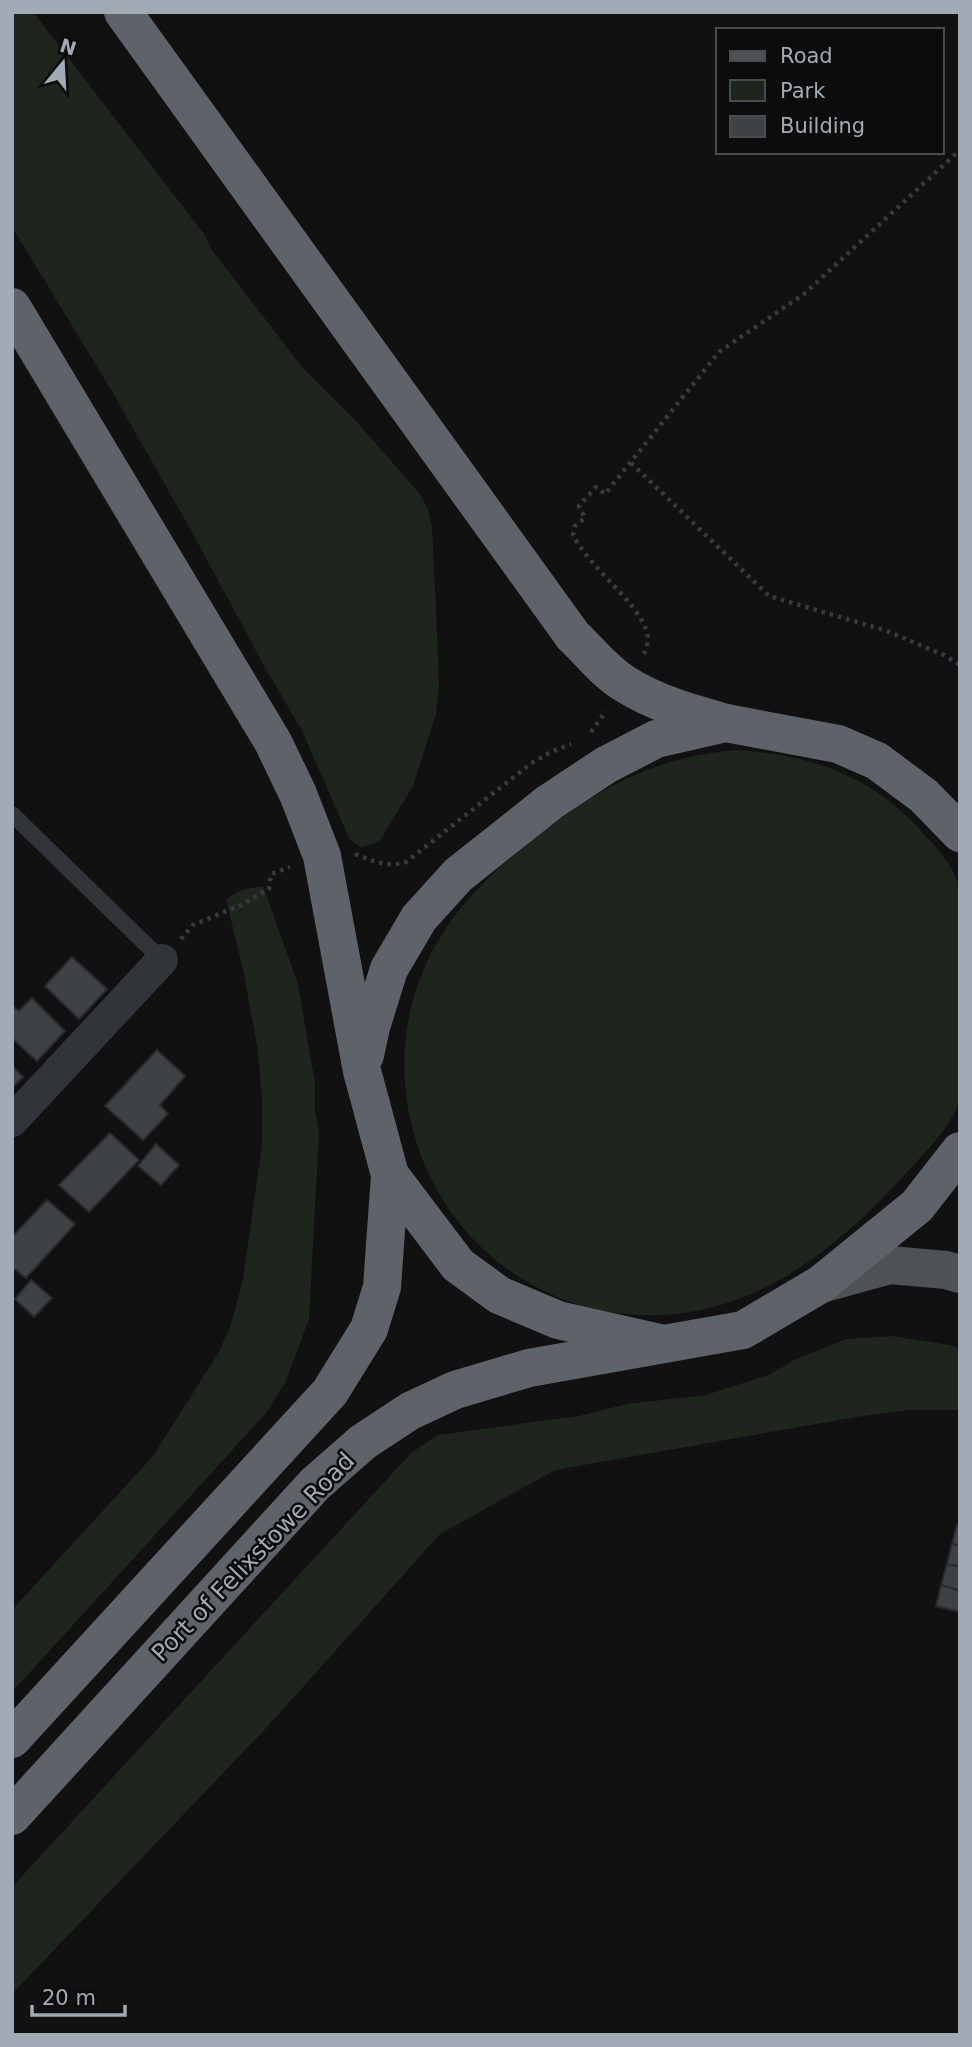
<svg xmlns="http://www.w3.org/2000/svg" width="972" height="2047" viewBox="0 0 972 2047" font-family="'DejaVu Sans',sans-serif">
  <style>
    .green { fill: #1d251d }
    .building { fill: #3e4245; stroke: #2a2b2f; stroke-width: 2 }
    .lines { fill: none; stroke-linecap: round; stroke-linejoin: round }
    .path { stroke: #373b3f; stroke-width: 4.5; stroke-dasharray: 3.5 5; stroke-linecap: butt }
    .lane { stroke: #313438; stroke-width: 16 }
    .street { stroke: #313438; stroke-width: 32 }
    .primary { stroke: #4d5257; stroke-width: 38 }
    .highway { stroke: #5d6369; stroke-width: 38 }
    .labels { text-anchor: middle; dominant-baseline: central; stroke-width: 5; stroke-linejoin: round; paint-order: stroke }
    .street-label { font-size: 24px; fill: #a0abb5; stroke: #0c0c0d }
  </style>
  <rect width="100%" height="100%" fill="#111112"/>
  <g class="green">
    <path d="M12,12h21l171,222 8,16 90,117 54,54 64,73 8,15 4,18 4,81 3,77 -3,29 -23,72 -34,56 -18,5 -11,-7 -48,-109 -40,-69 -70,-130 -79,-139 -101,-166z"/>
    <path d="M736,750c75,4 137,26 188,84 13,14 30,33 35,52 3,10 1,24 1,35 0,27 0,54 0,80 0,24 0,48 0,71 0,8 2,19 0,27 -6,24 -35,54 -52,72 -76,85 -170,158 -290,142 -58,-7 -115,-38 -153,-83 -73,-86 -82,-211 -17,-305 23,-34 56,-62 88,-88 62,-49 119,-80 200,-87z"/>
    <path d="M263,886l35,98 17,99v28l4,22 -10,186 -23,62 -19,31 -255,280v-82l141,-154 66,-104 12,-28 12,-45 19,-135v-44l-4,-49 -14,-77 -18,-75 15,-9z"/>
    <path d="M892,1336l58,9 10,4v61h-51l-53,7 -301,53 -115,64 -171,191 -257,269v-107l399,-434 27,-18 141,-19 48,-12 79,-9 65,-21 21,-13 54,-22z"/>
  </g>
  <g class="building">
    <path d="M72,957l35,32 -28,30 -34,-33z"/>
    <path d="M32,998l33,33 -28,30 -25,-23v-32l7,5z"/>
    <path d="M157,1050l28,26 -25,29 8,9 -25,26 -38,-34z"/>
    <path d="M12,1066l11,11 -11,11z"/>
    <path d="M110,1133l29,27 -50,52 -30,-27z"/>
    <path d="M156,1144l23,21 -18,20 -23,-19z"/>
    <path d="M47,1200l28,24 -49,54 -14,-11v-30z"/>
    <path d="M31,1280l21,18 -18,19 -19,-18z"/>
    <path d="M957,1525l3,1v20l-8,-2z"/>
    <path d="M952,1544l8,2v21l-13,-3z"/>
    <path d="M947,1564l13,3v24l-19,-6z"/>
    <path d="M941,1585l19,6v21l-24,-6z"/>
  </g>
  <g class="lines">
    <g class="path">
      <path d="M631,463l138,133 115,34 60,25 16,10"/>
      <path d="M644,654c3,-6 5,-15 3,-21 -9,-32 -57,-64 -74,-98l2,-9 10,-8 -6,-12 17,-19 9,7 114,-142 85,-58 156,-144"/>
      <path d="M591,732l15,-21"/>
      <path d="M355,854c18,7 33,14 51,8l127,-100 18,-10 20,-8"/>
      <path d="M181,939l12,-14 48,-20 28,-16 2,-15 19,-7"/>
    </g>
    <path class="lane" d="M12,814l150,146"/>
    <path class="street" d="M12,1121l150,-161"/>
    <path class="primary" d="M821,1284l69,-19 56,5 14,4"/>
    <g class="highway">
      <path d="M123,12l450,624c17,16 32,36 52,48 32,20 66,29 101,39"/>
      <path d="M12,307l261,435 25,52 24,62 40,215 28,104 68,90 41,30 59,25 106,24"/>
      <path d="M365,1055l6,-28 18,-58 30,-51 39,-43 92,-73 56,-37 50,-26 70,-16 112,21 39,17 47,35 36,37"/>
      <path d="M12,1739l318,-347 39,-63 13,-42 8,-112"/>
      <path d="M12,1816l303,-332 48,-42 47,-31 45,-21 74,-22 214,-38 78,-46 96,-78 43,-55"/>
    </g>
  </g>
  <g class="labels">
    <g class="street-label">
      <text transform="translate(253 1557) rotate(-46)">Port of Felixstowe Road</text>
    </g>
  </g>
  <rect width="972" height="2047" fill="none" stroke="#a0abb5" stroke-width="28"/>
  <rect x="716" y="28" width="228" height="126" fill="#0c0c0d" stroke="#474c50" stroke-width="2"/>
  <rect x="730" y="51" width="35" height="10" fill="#4d5257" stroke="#474c50" stroke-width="2"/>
  <text x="780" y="63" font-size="21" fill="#a0abb5">Road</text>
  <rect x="730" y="80" width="35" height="21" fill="#1d251d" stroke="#474c50" stroke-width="2"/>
  <text x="780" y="98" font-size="21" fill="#a0abb5">Park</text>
  <rect x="730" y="116" width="35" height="21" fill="#3e4245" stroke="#474c50" stroke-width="2"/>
  <text x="780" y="133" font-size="21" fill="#a0abb5">Building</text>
  <g transform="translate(63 63) rotate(18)" stroke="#0c0c0d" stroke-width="5" paint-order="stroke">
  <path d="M0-5L12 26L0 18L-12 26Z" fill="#a0abb5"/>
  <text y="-10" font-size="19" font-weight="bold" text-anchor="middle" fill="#a0abb5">N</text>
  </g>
  <path d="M32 2005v10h93v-10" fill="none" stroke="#a0abb5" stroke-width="3.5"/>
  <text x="42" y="2005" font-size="21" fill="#a0abb5" stroke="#0c0c0d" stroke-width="5" paint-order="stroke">20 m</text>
</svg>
